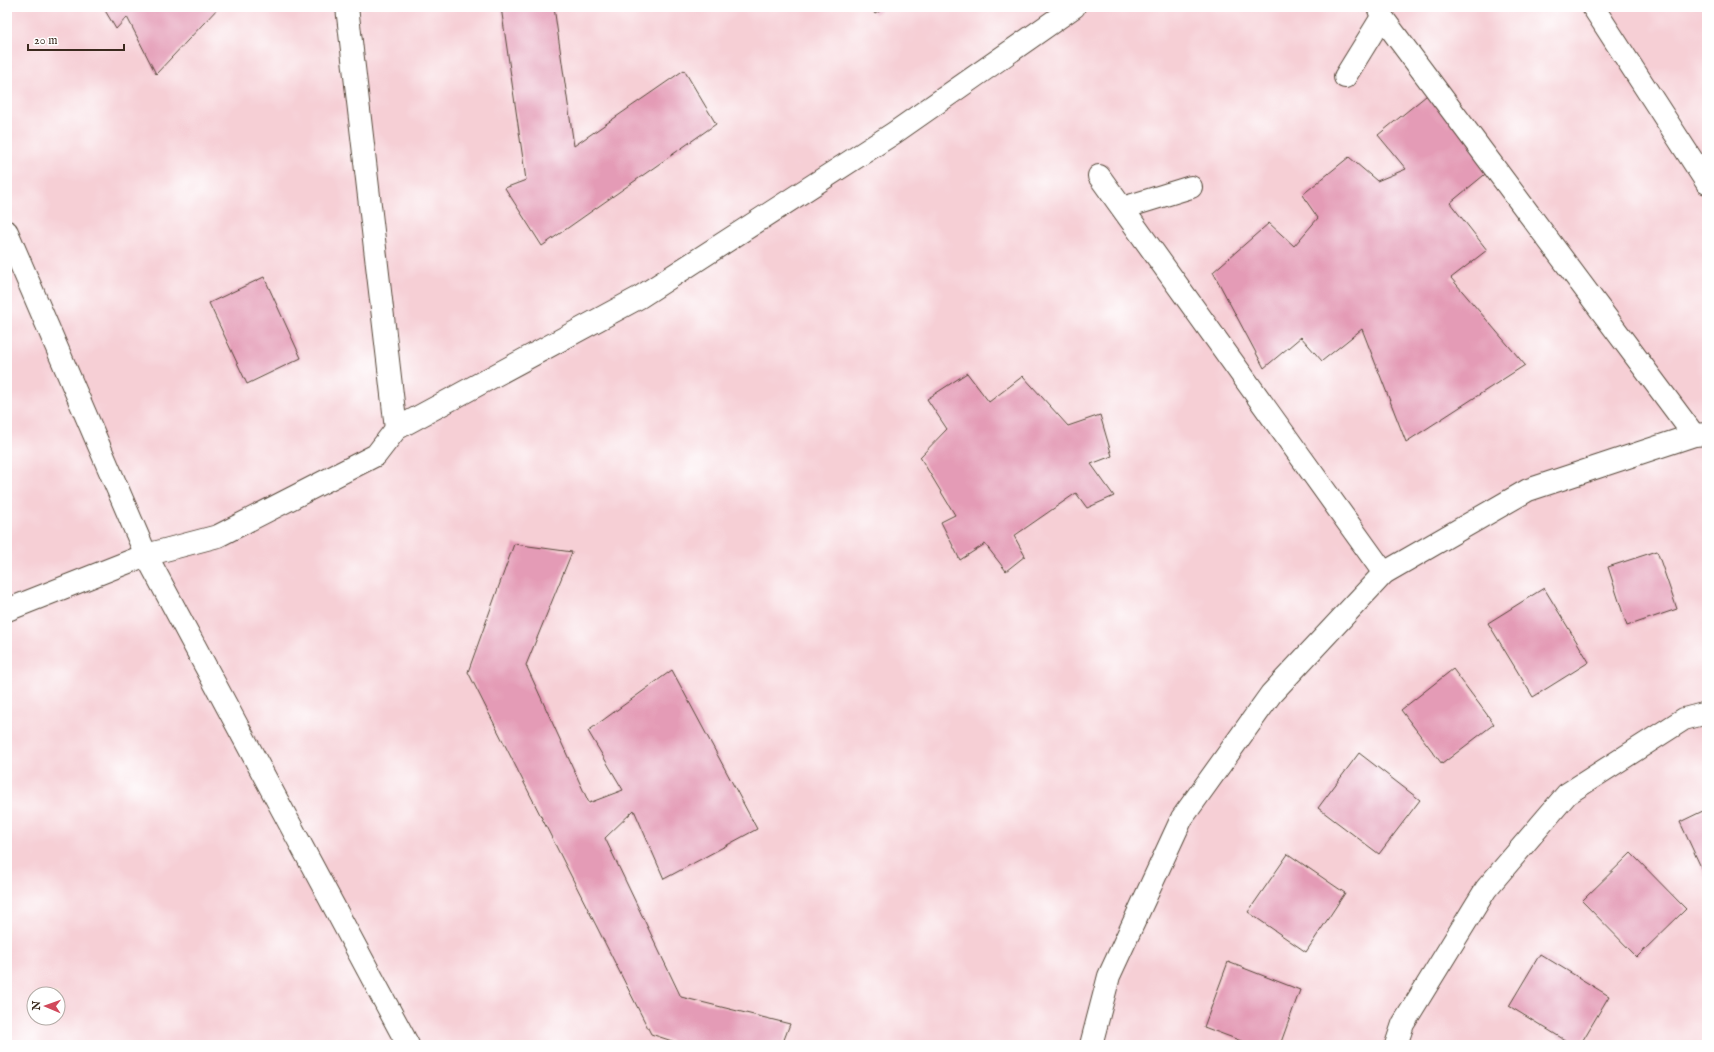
<svg xmlns="http://www.w3.org/2000/svg" width="1714" height="1052" viewBox="0 0 1714 1052" font-family="'IM FELL English',serif">
  <style>
    .built { fill: #f6cfd5; fill-rule: evenodd }
    .building { fill: #e49bb6 }
    .lines { fill: none; stroke-linecap: round; stroke-linejoin: round }
    .minor-casing { stroke: #564739; stroke-width: 24 }
    .minor { stroke: #fff; stroke-width: 22 }
  </style>
  <rect width="100%" height="100%" fill="#fff"/>
  <filter id="ink" filterUnits="userSpaceOnUse"><feTurbulence type="fractalNoise" baseFrequency=".025" numOctaves="2"/><feDisplacementMap in="SourceGraphic" scale="8" xChannelSelector="R" yChannelSelector="G"/><feConvolveMatrix kernelMatrix="1 2 1 2 8 2 1 2 1" color-interpolation-filters="sRGB"/></filter>
  <filter id="wash" filterUnits="userSpaceOnUse"><feTurbulence type="fractalNoise" baseFrequency=".012" numOctaves="4" result="noise"/><feDisplacementMap in="SourceGraphic" scale="16" xChannelSelector="R" yChannelSelector="G"/><feGaussianBlur stdDeviation="0.9" result="paint"/><feColorMatrix in="noise" values="0 0 0 0 0 0 0 0 0 0 0 0 0 0 0 0 0 1.4 0 .05"/><feComposite in="paint" operator="in"/></filter>
  <g filter="url(#wash)">
    <rect width="100%" height="100%" fill="#eee9cf"/>
    <path class="built" d="M7,7h1700v1038h-1700zM34,994h24v24h-24z"/>
    <g id="blocks">
      <g class="building">
        <path d="M103,7h116l-63,67 -29,-57 -11,12z"/>
        <path d="M501,7h53l20,139 110,-76 32,54 -174,122 -37,-58 21,-8z"/>
        <path d="M870,7h16l-11,7z"/>
        <path d="M1442,83l58,79 -50,41 37,47 -36,28 74,87 -119,77 -44,-113 -40,32 -21,-24 -37,31 -51,-96 56,-49 25,23 24,-28 -16,-23 47,-38 28,24 29,-12 -28,-34z"/>
        <path d="M264,277l37,81 -54,26 -38,-81z"/>
        <path d="M967,373l22,29 34,-26 45,50 32,-11 12,41 -21,8 23,32 -27,12 -11,-15 -62,43 11,20 -19,15 -21,-27 -25,16 -19,-38 14,-7 -35,-58 27,-28 -20,-30z"/>
        <path d="M514,544l58,8 -46,113 63,138 34,-13 -35,-59 84,-61 85,159 -93,50 -30,-69 -29,28 76,159 109,27 -8,21h-98l-33,-11 -183,-362z"/>
        <path d="M1657,551l20,58 -50,17 -19,-59z"/>
        <path d="M1544,588l45,74 -56,35 -45,-74z"/>
        <path d="M1453,669l41,55 -52,40 -41,-54z"/>
        <path d="M1359,753l61,47 -41,54 -61,-46z"/>
        <path d="M1707,809v71l-27,-58z"/>
        <path d="M1631,853l55,56 -49,48 -55,-56z"/>
        <path d="M1288,854l57,39 -39,59 -58,-40z"/>
        <path d="M1540,954l69,42 -29,49h-7l-64,-39z"/>
        <path d="M1228,962l72,28 -20,55h-28l-48,-18z"/>
      </g>
    </g>
  </g>
  <g filter="url(#ink)">
    <use href="#blocks" fill-opacity="0" stroke="#564739" stroke-width="1"/>
    <g class="lines">
      <defs>
        <g id="minor">
          <path d="M347,7l49,422"/>
          <path d="M1378,7l4,10 312,418"/>
          <path d="M1593,7l114,176"/>
          <path d="M1345,77l37,-60"/>
          <path d="M1099,176l285,397"/>
          <path d="M1123,208l68,-21"/>
          <path d="M7,232l139,323 262,490"/>
          <path d="M7,610l139,-55 72,-19 158,-81 20,-26 244,-132 254,-164 180,-126"/>
          <path d="M1091,1045l18,-69 73,-158 89,-124 113,-121 144,-83 166,-55 13,-1"/>
          <path d="M1396,1045l7,-21 83,-135 81,-95 117,-75 23,-6"/>
        </g>
      </defs>
      <use href="#minor" class="minor-casing"/>
      <use href="#minor" class="minor"/>
    </g>
  </g>
  <rect width="1714" height="1052" fill="none" stroke="#fff" stroke-width="24"/>
  <g transform="translate(46 1006) rotate(272)"><circle r="19" fill="#ffffff" stroke="#b1aaa5"/>
  <path d="M0-3L7 15L0 10L-7 15Z" fill="#d1495b"/>
  <text y="-6" font-size="11" font-weight="bold" text-anchor="middle" fill="#3b2a1e">N</text>
  </g>
  <path d="M28 44v6h96v-6" fill="none" stroke="#3b2a1e" stroke-width="2"/>
  <text x="34" y="44" font-size="12" fill="#3b2a1e" stroke="#ffffff" stroke-width="3" paint-order="stroke">20 m</text>
</svg>
